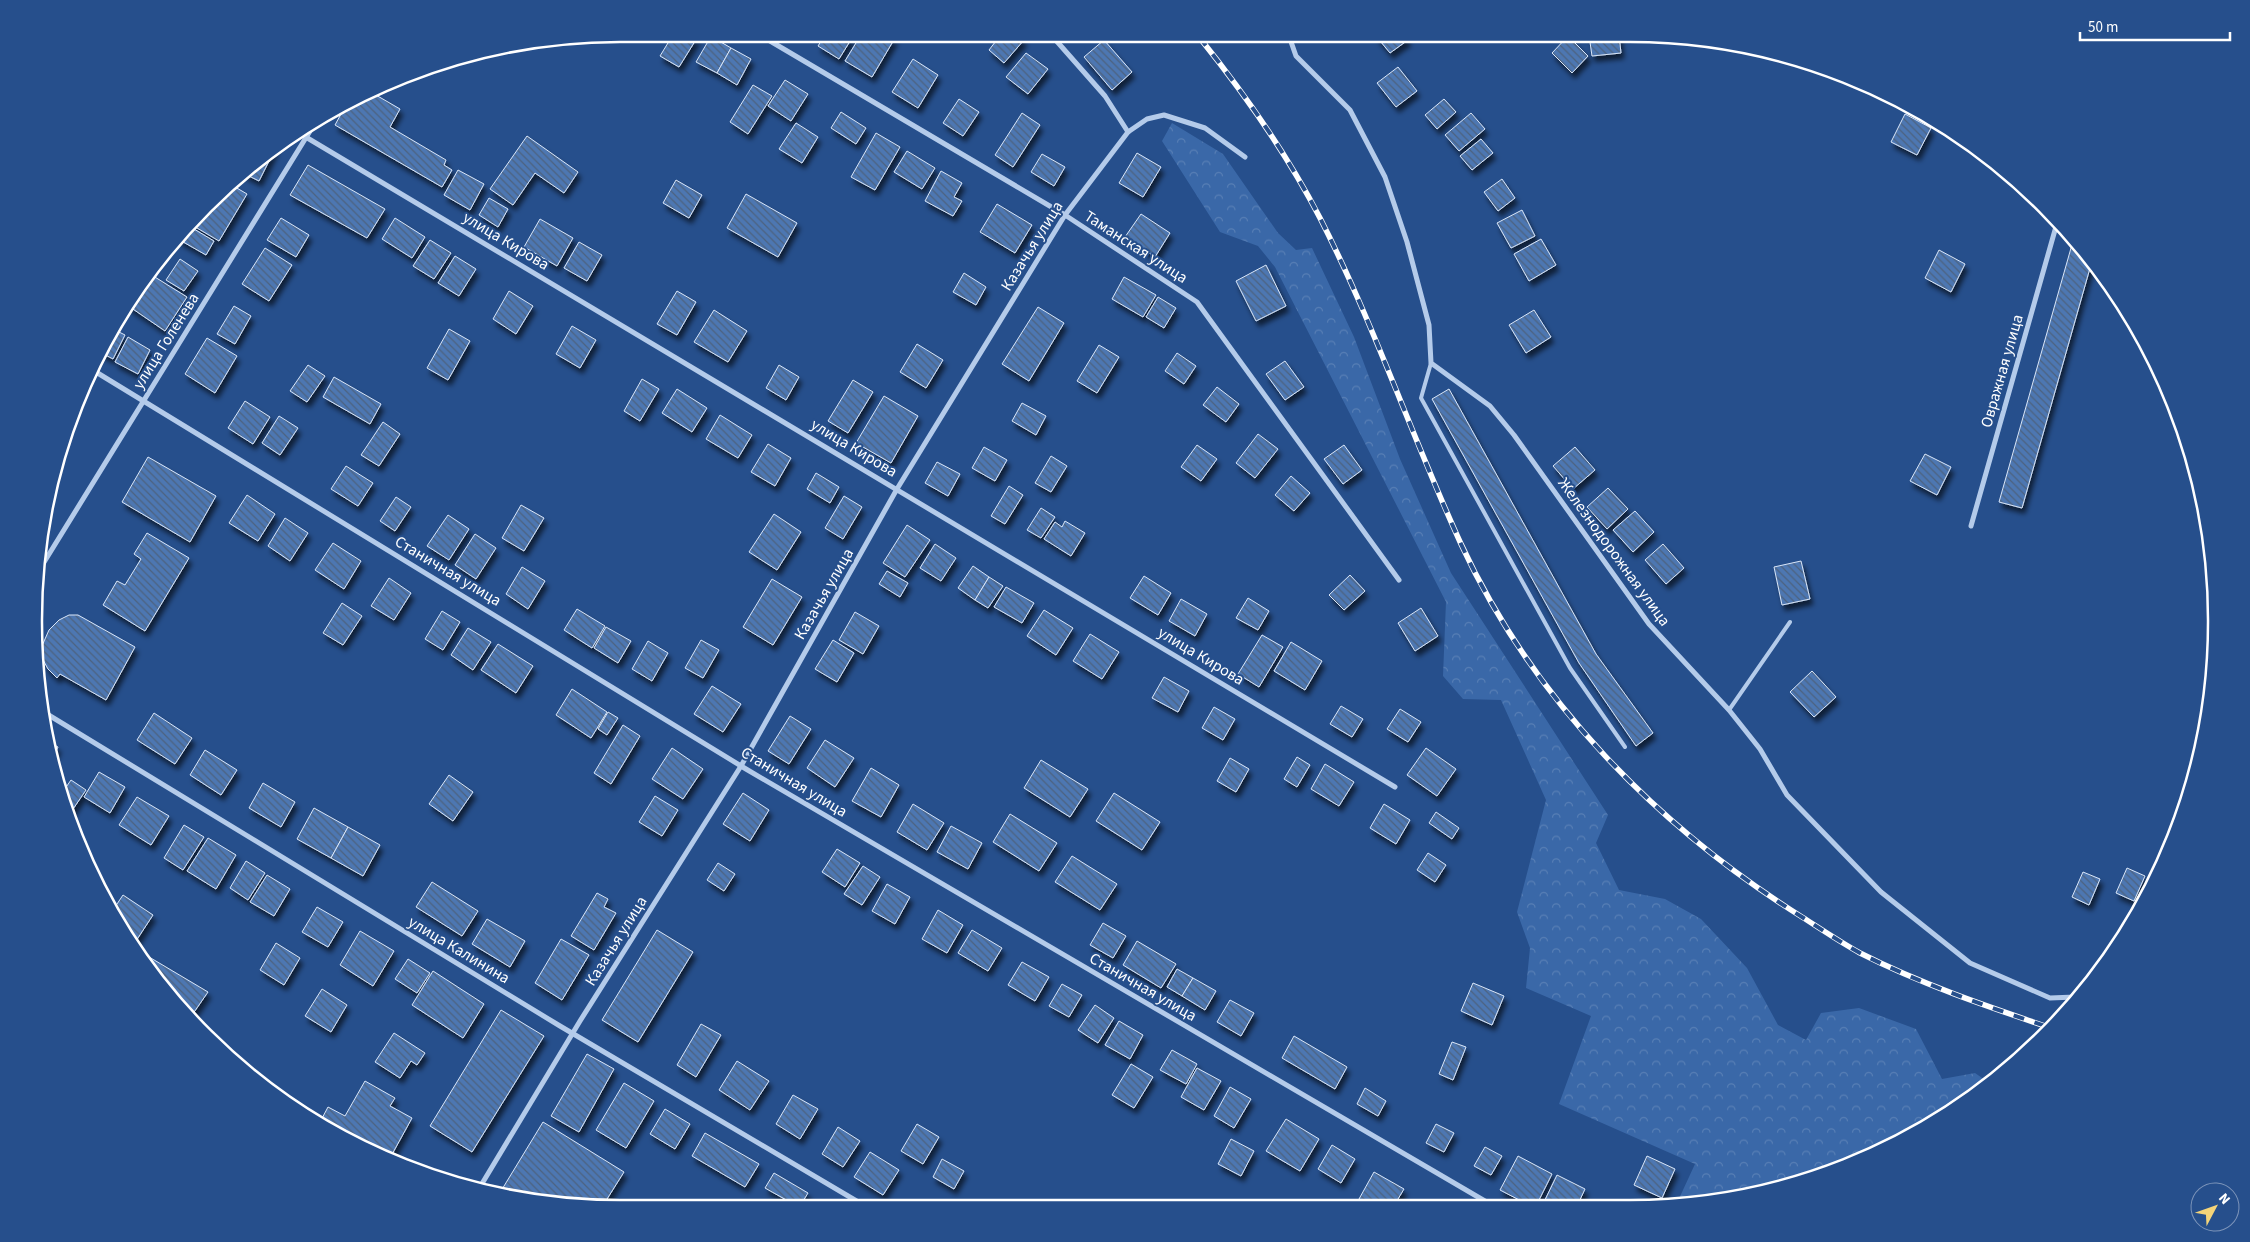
<svg xmlns="http://www.w3.org/2000/svg" width="2250" height="1242" viewBox="0 0 2250 1242" font-family="'Source Sans 3',sans-serif">
  <style>
    .forest { fill: url(#forest-crowns) }
    .building { fill: url(#building-back-hatch); stroke: #d9e6f8; filter: url(#shadow) }
    .lines { fill: none; stroke-linecap: round; stroke-linejoin: round }
    .service { stroke: #b4cbea; stroke-width: 4 }
    .minor { stroke: #b4cbea; stroke-width: 5 }
    .rail-casing { stroke: #fff; stroke-width: 5.5 }
    .rail { stroke: #264f8c; stroke-width: 4; stroke-dasharray: 11; stroke-linecap: butt }
    .labels { text-anchor: middle; dominant-baseline: central; stroke-width: 4; stroke-linejoin: round; paint-order: stroke }
    .street-label { font-size: 16px; fill: #fff; stroke: #264f8c }
    .rim { fill: none; stroke: #fff; stroke-width: 2.5 }
  </style>
  <defs>
    <pattern id="forest-crowns" width="20" height="18" patternUnits="userSpaceOnUse" patternTransform="scale(1.25)"><rect width="20" height="18" fill="#3a68a8"/><path d="M2 6a3 3 0 1 1 6 0M12 15a3 3 0 1 1 6 0" fill="none" stroke="#587fb5"/></pattern>
    <pattern id="building-back-hatch" width="6" height="6" patternUnits="userSpaceOnUse" patternTransform="scale(1.25)"><rect width="6" height="6" fill="#4e77b2"/><path d="M-1 5l2 2M0 0l6 6M5-1l2 2" fill="none" stroke="#4d627f"/></pattern>
    <filter id="shadow"><feDropShadow dx="3" dy="5.5" stdDeviation="2.5" flood-color="#0009"/></filter>
  </defs>
  <rect width="100%" height="100%" fill="#264f8c"/>
  <path class="forest" d="M1172,123l51,31 55,79 18,17 16,-2 42,89 46,122 51,114 157,242 -12,28 23,47 46,9 36,20 46,49 31,57 28,15 15,-27 38,-5 57,21 26,50 33,-6 10,7 -3,7 -27,22 -137,68 -113,26h-28l18,-39 -136,-60 32,-88 -65,-28 4,-40 -13,-36 29,-112 -45,-100 -38,-1 -20,-23 3,-74 -171,-335 -17,-21 -38,-14 -58,-91z"/>
  <g class="building">
    <path d="M1589,35h30l2,18 -29,3z"/>
    <path d="M1376,36h29l3,4 -18,13z"/>
    <path d="M1568,36l20,20 -16,17 -20,-20z"/>
    <path d="M999,37h21l4,3 -20,23 -15,-13z"/>
    <path d="M671,38h26l-18,29 -19,-11z"/>
    <path d="M710,38h4l17,10 -14,25 -21,-11z"/>
    <path d="M823,38h29l-13,21 -21,-13z"/>
    <path d="M859,38h36l-23,39 -27,-16z"/>
    <path d="M1104,40l28,32 -20,18 -28,-33z"/>
    <path d="M731,48l20,11 -14,26 -20,-12z"/>
    <path d="M1026,53l22,16 -20,25 -22,-17z"/>
    <path d="M913,59l25,16 -20,33 -26,-16z"/>
    <path d="M1398,67l19,24 -21,16 -19,-24z"/>
    <path d="M785,80l23,14 -17,27 -23,-15z"/>
    <path d="M753,85l19,11 -24,38 -18,-12z"/>
    <path d="M369,91l31,18 -10,18 56,33 -2,5 8,5 -10,17 -107,-62 12,-22z"/>
    <path d="M959,99l20,13 -16,24 -20,-13z"/>
    <path d="M1444,99l12,13 -19,17 -12,-14z"/>
    <path d="M841,112l25,16 -10,16 -25,-16z"/>
    <path d="M1022,113l18,12 -27,42 -18,-12z"/>
    <path d="M1471,113l14,16 -26,22 -14,-16z"/>
    <path d="M1905,114l26,14 -14,27 -26,-13z"/>
    <path d="M796,123l22,14 -16,26 -23,-14z"/>
    <path d="M876,133l24,14 -25,43 -24,-13z"/>
    <path d="M527,136l51,36 -14,21 -29,-20 -22,32 -23,-16z"/>
    <path d="M1481,139l12,14 -21,17 -12,-14z"/>
    <path d="M276,147l-17,34 -16,-8 21,-18z"/>
    <path d="M907,151l28,17 -13,21 -28,-17z"/>
    <path d="M1137,153l24,14 -18,30 -24,-14z"/>
    <path d="M1042,154l23,13 -11,19 -23,-14z"/>
    <path d="M308,165l77,44 -18,29 -77,-43z"/>
    <path d="M458,170l26,14 -14,26 -26,-15z"/>
    <path d="M941,171l21,12 -8,14 8,4 -9,15 -28,-15z"/>
    <path d="M1502,179l13,19 -17,13 -14,-19z"/>
    <path d="M676,180l26,15 -13,23 -26,-15z"/>
    <path d="M230,184l17,10 -28,47 -27,-16 14,-19z"/>
    <path d="M746,194l51,29 -19,34 -51,-29z"/>
    <path d="M489,198l19,11 -10,18 -19,-12z"/>
    <path d="M997,204l35,21 -17,28 -35,-21z"/>
    <path d="M1522,210l13,26 -24,12 -14,-25z"/>
    <path d="M1141,214l29,19 -15,24 -30,-20z"/>
    <path d="M281,218l28,17 -13,22 -29,-17z"/>
    <path d="M395,218l30,19 -13,21 -30,-19z"/>
    <path d="M540,219l33,19 -16,28 -33,-19z"/>
    <path d="M189,226l25,15 -8,14 -28,-16z"/>
    <path d="M1541,239l15,26 -27,16 -15,-27z"/>
    <path d="M430,240l21,13 -17,26 -21,-13z"/>
    <path d="M2073,241l19,20 -70,247 -23,-6z"/>
    <path d="M579,242l23,13 -15,26 -23,-13z"/>
    <path d="M265,248l27,17 -23,36 -27,-17z"/>
    <path d="M1939,250l26,14 -14,28 -26,-14z"/>
    <path d="M455,256l21,13 -17,27 -21,-13z"/>
    <path d="M180,259l18,12 -14,20 -18,-11z"/>
    <path d="M1266,265l20,41 -30,15 -20,-40z"/>
    <path d="M964,273l22,14 -10,18 -23,-13z"/>
    <path d="M150,274l37,23 -22,34 -38,-26z"/>
    <path d="M1124,277l32,18 -13,22 -31,-18z"/>
    <path d="M509,291l24,15 -17,28 -23,-15z"/>
    <path d="M677,291l19,11 -19,33 -20,-11z"/>
    <path d="M1158,297l18,11 -12,20 -18,-11z"/>
    <path d="M234,306l17,10 -16,28 -18,-10z"/>
    <path d="M1038,307l26,16 -35,58 -27,-17z"/>
    <path d="M714,310l33,21 -19,31 -34,-20z"/>
    <path d="M1534,310l17,27 -25,16 -17,-28z"/>
    <path d="M572,326l24,14 -16,28 -24,-14z"/>
    <path d="M113,329l12,6 -12,24 -13,-7z"/>
    <path d="M449,329l21,12 -22,39 -21,-12z"/>
    <path d="M128,337l22,13 -12,24 -23,-12z"/>
    <path d="M207,338l30,18 -22,37 -30,-19z"/>
    <path d="M917,344l26,16 -17,28 -26,-16z"/>
    <path d="M1099,345l20,12 -22,36 -20,-12z"/>
    <path d="M1177,353l19,13 -12,18 -19,-13z"/>
    <path d="M1285,361l19,26 -19,13 -19,-26z"/>
    <path d="M308,365l17,11 -18,26 -17,-11z"/>
    <path d="M779,365l20,12 -13,23 -20,-12z"/>
    <path d="M334,377l47,27 -11,20 -47,-27z"/>
    <path d="M642,379l17,10 -19,32 -16,-10z"/>
    <path d="M853,380l20,12 -25,41 -20,-12z"/>
    <path d="M1217,387l22,17 -13,18 -23,-17z"/>
    <path d="M677,389l30,19 -15,24 -30,-19z"/>
    <path d="M1449,389l147,265 57,79 -17,13 -57,-83 -147,-264z"/>
    <path d="M884,396l34,20 -27,47 -35,-20z"/>
    <path d="M245,401l25,16 -17,27 -25,-16z"/>
    <path d="M1022,403l24,13 -10,19 -24,-14z"/>
    <path d="M720,415l32,20 -14,23 -32,-19z"/>
    <path d="M279,416l19,12 -18,27 -18,-12z"/>
    <path d="M383,422l17,12 -21,32 -18,-11z"/>
    <path d="M1258,434l20,15 -23,29 -19,-15z"/>
    <path d="M768,444l23,14 -16,28 -24,-14z"/>
    <path d="M1197,445l20,14 -16,22 -20,-14z"/>
    <path d="M1344,445l18,25 -19,14 -19,-25z"/>
    <path d="M984,447l23,13 -12,21 -23,-13z"/>
    <path d="M1575,447l20,23 -22,19 -20,-23z"/>
    <path d="M1925,454l26,13 -14,28 -27,-14z"/>
    <path d="M1051,456l16,10 -16,26 -16,-9z"/>
    <path d="M148,457l68,39 -26,46 -68,-40z"/>
    <path d="M937,462l23,12 -12,22 -23,-13z"/>
    <path d="M346,466l27,17 -15,23 -27,-17z"/>
    <path d="M816,473l23,14 -9,16 -23,-14z"/>
    <path d="M1291,476l19,17 -16,18 -19,-16z"/>
    <path d="M1009,486l14,9 -18,29 -14,-8z"/>
    <path d="M1608,488l20,21 -21,20 -20,-22z"/>
    <path d="M247,495l28,19 -17,27 -29,-18z"/>
    <path d="M844,496l18,11 -19,32 -18,-11z"/>
    <path d="M396,497l15,10 -16,24 -15,-10z"/>
    <path d="M521,505l23,13 -20,33 -22,-13z"/>
    <path d="M1041,508l14,9 -14,21 -14,-8z"/>
    <path d="M1635,511l19,21 -21,20 -20,-22z"/>
    <path d="M774,514l27,18 -24,38 -28,-18z"/>
    <path d="M448,515l21,14 -20,31 -22,-14z"/>
    <path d="M285,518l23,15 -18,28 -22,-15z"/>
    <path d="M1065,521l20,12 -14,23 -27,-17 11,-17 7,5z"/>
    <path d="M907,525l23,15 -25,37 -22,-14z"/>
    <path d="M147,533l42,25 -44,73 -42,-26 14,-24 8,4 16,-26 -7,-5z"/>
    <path d="M475,534l21,14 -20,31 -21,-14z"/>
    <path d="M333,543l28,18 -17,28 -29,-19z"/>
    <path d="M935,544l21,14 -15,23 -21,-13z"/>
    <path d="M1663,544l21,24 -18,16 -21,-24z"/>
    <path d="M1801,561l9,38 -28,6 -8,-38z"/>
    <path d="M973,566l16,11 -14,23 -17,-12z"/>
    <path d="M522,567l23,14 -17,28 -22,-15z"/>
    <path d="M887,571l21,12 -8,14 -21,-13z"/>
    <path d="M1350,575l15,16 -21,19 -15,-15z"/>
    <path d="M1144,576l27,17 -13,22 -28,-17z"/>
    <path d="M989,577l14,9 -15,22 -13,-8z"/>
    <path d="M389,578l22,15 -17,27 -23,-14z"/>
    <path d="M772,579l30,18 -29,48 -30,-18z"/>
    <path d="M1006,587l28,16 -12,20 -28,-16z"/>
    <path d="M1248,598l21,13 -11,19 -22,-12z"/>
    <path d="M1181,599l26,15 -12,22 -26,-15z"/>
    <path d="M342,603l20,13 -19,29 -20,-12z"/>
    <path d="M1421,608l17,28 -23,15 -17,-28z"/>
    <path d="M577,609l28,17 -13,22 -28,-18z"/>
    <path d="M1044,610l29,18 -17,27 -29,-19z"/>
    <path d="M442,611l18,11 -17,28 -18,-11z"/>
    <path d="M855,612l24,14 -16,28 -24,-14z"/>
    <path d="M69,615h9l57,32 -29,53 -46,-26 -3,4 -9,-9 -6,-11 -1,-10 8,-18 10,-10z"/>
    <path d="M606,627l25,14 -13,22 -24,-15z"/>
    <path d="M468,628l23,14 -18,28 -22,-15z"/>
    <path d="M1090,634l29,18 -17,27 -29,-18z"/>
    <path d="M1262,635l21,12 -24,40 -21,-13z"/>
    <path d="M701,640l18,10 -16,28 -18,-10z"/>
    <path d="M833,640l21,13 -17,29 -22,-13z"/>
    <path d="M648,641l20,12 -16,28 -20,-12z"/>
    <path d="M1291,642l31,19 -17,29 -31,-19z"/>
    <path d="M498,644l35,22 -17,27 -35,-23z"/>
    <path d="M1812,671l24,26 -22,20 -24,-25z"/>
    <path d="M1164,677l25,14 -11,21 -26,-14z"/>
    <path d="M712,686l29,18 -18,28 -29,-18z"/>
    <path d="M572,689l35,23 -16,26 -35,-23z"/>
    <path d="M1341,706l22,13 -11,18 -22,-13z"/>
    <path d="M1214,707l21,12 -12,21 -21,-12z"/>
    <path d="M1400,709l21,13 -13,20 -21,-13z"/>
    <path d="M608,712l10,6 -11,17 -9,-6z"/>
    <path d="M154,713l38,25 -17,26 -38,-24z"/>
    <path d="M790,716l21,13 -22,35 -21,-13z"/>
    <path d="M623,725l17,11 -29,48 -17,-11z"/>
    <path d="M825,740l29,18 -19,29 -28,-19z"/>
    <path d="M47,741l11,6 -6,12z"/>
    <path d="M672,748l31,21 -20,30 -31,-20z"/>
    <path d="M1426,748l30,21 -19,27 -30,-21z"/>
    <path d="M205,750l32,20 -16,25 -31,-20z"/>
    <path d="M1297,757l13,8 -13,22 -13,-8z"/>
    <path d="M1230,758l19,11 -13,23 -19,-11z"/>
    <path d="M1041,760l47,29 -18,28 -46,-29z"/>
    <path d="M1325,764l29,18 -15,24 -28,-17z"/>
    <path d="M871,768l28,17 -18,32 -29,-16z"/>
    <path d="M99,772l26,15 -15,26 -26,-16z"/>
    <path d="M449,775l24,17 -20,29 -24,-17z"/>
    <path d="M71,780l15,10 -17,25 -7,-22z"/>
    <path d="M263,783l32,19 -14,25 -32,-19z"/>
    <path d="M743,793l26,17 -19,31 -27,-17z"/>
    <path d="M1114,793l46,29 -18,28 -46,-29z"/>
    <path d="M655,796l23,14 -16,26 -23,-14z"/>
    <path d="M137,797l32,19 -18,29 -32,-20z"/>
    <path d="M913,804l31,19 -17,27 -30,-18z"/>
    <path d="M1384,804l26,16 -14,24 -26,-16z"/>
    <path d="M314,808l34,19 -17,31 -34,-19z"/>
    <path d="M1436,812l23,16 -7,11 -23,-16z"/>
    <path d="M1010,814l47,29 -18,28 -46,-29z"/>
    <path d="M184,825l20,12 -21,33 -19,-12z"/>
    <path d="M951,826l31,17 -14,26 -31,-17z"/>
    <path d="M348,827l32,18 -17,31 -32,-18z"/>
    <path d="M208,838l28,17 -20,34 -29,-18z"/>
    <path d="M837,849l23,14 -15,24 -23,-15z"/>
    <path d="M1428,853l18,12 -11,17 -18,-12z"/>
    <path d="M1072,856l45,28 -17,26 -45,-28z"/>
    <path d="M246,861l19,12 -17,27 -18,-12z"/>
    <path d="M718,863l17,11 -11,17 -17,-11z"/>
    <path d="M863,866l17,11 -18,28 -18,-11z"/>
    <path d="M2127,868l18,8 -11,25 -18,-8z"/>
    <path d="M2083,872l17,7 -11,26 -17,-8z"/>
    <path d="M267,875l23,14 -16,27 -24,-14z"/>
    <path d="M432,882l46,29 -16,25 -46,-29z"/>
    <path d="M887,884l23,13 -15,27 -23,-13z"/>
    <path d="M597,893l11,6 -4,8 12,6 -22,37 -23,-14z"/>
    <path d="M123,895l30,20 -19,29 -23,-31z"/>
    <path d="M317,907l26,15 -15,25 -26,-15z"/>
    <path d="M938,910l25,15 -16,28 -25,-14z"/>
    <path d="M487,919l38,22 -15,26 -38,-23z"/>
    <path d="M1103,923l23,13 -13,22 -23,-13z"/>
    <path d="M657,930l36,22 -55,90 -36,-22z"/>
    <path d="M972,930l30,18 -14,23 -30,-18z"/>
    <path d="M360,931l34,20 -21,35 -33,-21z"/>
    <path d="M561,939l28,16 -27,45 -27,-17z"/>
    <path d="M1137,941l39,23 -15,24 -38,-23z"/>
    <path d="M276,943l24,15 -16,27 -24,-15z"/>
    <path d="M139,951l69,41 -18,26 -11,-10z"/>
    <path d="M408,959l22,14 -13,20 -22,-14z"/>
    <path d="M1022,962l27,15 -14,24 -27,-16z"/>
    <path d="M1177,969l16,9 -11,18 -15,-9z"/>
    <path d="M433,971l51,33 -21,34 -51,-33z"/>
    <path d="M1193,978l23,13 -11,19 -23,-14z"/>
    <path d="M1473,983l31,13 -12,29 -31,-14z"/>
    <path d="M1062,984l20,11 -13,22 -20,-11z"/>
    <path d="M322,989l25,16 -16,27 -26,-16z"/>
    <path d="M1230,1000l24,13 -13,23 -24,-14z"/>
    <path d="M1095,1005l19,13 -16,25 -20,-13z"/>
    <path d="M501,1010l43,26 -72,116 -42,-26z"/>
    <path d="M1119,1021l24,14 -13,24 -25,-14z"/>
    <path d="M701,1024l20,11 -25,42 -19,-12z"/>
    <path d="M394,1033l31,20 -8,12 -6,-4 -11,17 -25,-16z"/>
    <path d="M1294,1036l53,31 -12,22 -53,-31z"/>
    <path d="M1452,1042l14,5 -13,33 -14,-6z"/>
    <path d="M1172,1050l25,14 -11,20 -26,-14z"/>
    <path d="M587,1054l27,15 -35,63 -28,-16z"/>
    <path d="M737,1061l32,20 -19,29 -31,-20z"/>
    <path d="M1131,1064l22,13 -19,31 -22,-13z"/>
    <path d="M1197,1068l24,13 -17,29 -23,-13z"/>
    <path d="M365,1081l30,17 -5,8 22,12 -22,40 -63,-29 -8,-5 9,-17 17,9z"/>
    <path d="M624,1083l30,18 -28,47 -30,-18z"/>
    <path d="M1230,1087l21,12 -17,29 -20,-12z"/>
    <path d="M1365,1088l21,13 -8,15 -21,-12z"/>
    <path d="M793,1095l25,14 -18,30 -24,-15z"/>
    <path d="M665,1109l25,15 -15,25 -25,-15z"/>
    <path d="M1286,1119l33,20 -19,32 -34,-20z"/>
    <path d="M543,1122l81,50 -22,35h-19l-82,-16z"/>
    <path d="M917,1124l22,13 -16,27 -22,-13z"/>
    <path d="M1436,1124l18,9 -10,19 -18,-9z"/>
    <path d="M838,1127l22,14 -17,26 -21,-13z"/>
    <path d="M705,1133l54,31 -14,23 -53,-31z"/>
    <path d="M1231,1139l23,12 -13,25 -23,-12z"/>
    <path d="M1332,1145l23,14 -14,24 -23,-14z"/>
    <path d="M1485,1147l17,9 -11,19 -17,-9z"/>
    <path d="M870,1152l29,18 -16,25 -29,-18z"/>
    <path d="M1518,1156l34,18 -15,30h-10l-27,-14z"/>
    <path d="M1647,1156l28,13 -13,29 -28,-13z"/>
    <path d="M942,1159l22,12 -10,18 -21,-12z"/>
    <path d="M1374,1172l30,17 -9,15h-27l-9,-5z"/>
    <path d="M774,1173l34,20 -8,13h-3l-32,-18z"/>
    <path d="M1557,1175l28,14 -7,15h-35z"/>
  </g>
  <g class="lines">
    <g class="service">
      <path d="M1431,363l-10,35 149,270 55,79"/>
      <path d="M1729,710l61,-88"/>
    </g>
    <g class="minor">
      <path d="M1289,36l7,20 54,54 35,67 22,65 22,83 2,38 59,43 24,29 135,189 80,86 31,39 27,46 94,97 89,71 80,35 25,-1"/>
      <path d="M1053,37l52,59 23,36"/>
      <path d="M765,38l300,177 132,87 202,278"/>
      <path d="M299,133l1096,654"/>
      <path d="M91,369l655,400 744,435"/>
      <path d="M1971,526l86,-303"/>
      <path d="M38,572l277,-449"/>
      <path d="M42,711l518,315 305,180"/>
      <path d="M480,1187l100,-166 161,-255 156,-277 168,-274 63,-83 19,-13 17,-4 41,13 40,29"/>
    </g>
    <defs>
      <path id="rail" d="M1199,37c45,56 88,117 121,181 54,106 92,219 141,326 72,156 197,283 341,373 19,12 38,25 58,36 61,31 126,53 191,75"/>
    </defs>
    <use href="#rail" class="rail-casing"/>
    <use href="#rail" class="rail"/>
  </g>
  <g class="labels">
    <g class="street-label">
      <text transform="translate(506 241) rotate(31)">улица Кирова</text>
      <text transform="translate(1032 246) rotate(-58)">Казачья улица</text>
      <text transform="translate(1136 247) rotate(33)">Таманская улица</text>
      <text transform="translate(166 341) rotate(-58)">улица Голенева</text>
      <text transform="translate(2002 371) rotate(-74)">Овражная улица</text>
      <text transform="translate(854 448) rotate(31)">улица Кирова</text>
      <text transform="translate(1614 552) rotate(54)">Железнодорожная улица</text>
      <text transform="translate(448 571) rotate(31)">Станичная улица</text>
      <text transform="translate(824 594) rotate(-60)">Казачья улица</text>
      <text transform="translate(1201 656) rotate(31)">улица Кирова</text>
      <text transform="translate(794 782) rotate(31)">Станичная улица</text>
      <text transform="translate(616 941) rotate(-58)">Казачья улица</text>
      <text transform="translate(459 950) rotate(31)">улица Калинина</text>
      <text transform="translate(1143 987) rotate(30)">Станичная улица</text>
    </g>
  </g>
  <path d="M0 0H2250V1242H0ZM620 42H1630A578 578 0 0 1 2208 620V622A578 578 0 0 1 1630 1200H620A578 578 0 0 1 42 622V620A578 578 0 0 1 620 42Z" fill="#264f8c" fill-rule="evenodd"/>
  <path class="rim" d="M620 42H1630A578 578 0 0 1 2208 620V622A578 578 0 0 1 1630 1200H620A578 578 0 0 1 42 622V620A578 578 0 0 1 620 42Z"/>
  <g transform="translate(2215 1207) rotate(49)"><circle r="24" fill="#264f8c" stroke="#7d95ba"/>
  <path d="M0-4L9 19L0 12L-9 19Z" fill="#f4d479"/>
  <text y="-8" font-size="14" font-weight="bold" text-anchor="middle" fill="#ffffff">N</text>
  </g>
  <path d="M2080 32v8h150v-8" fill="none" stroke="#ffffff" stroke-width="2.5"/>
  <text x="2088" y="32" font-size="15" fill="#ffffff" stroke="#264f8c" stroke-width="4" paint-order="stroke">50 m</text>
</svg>
